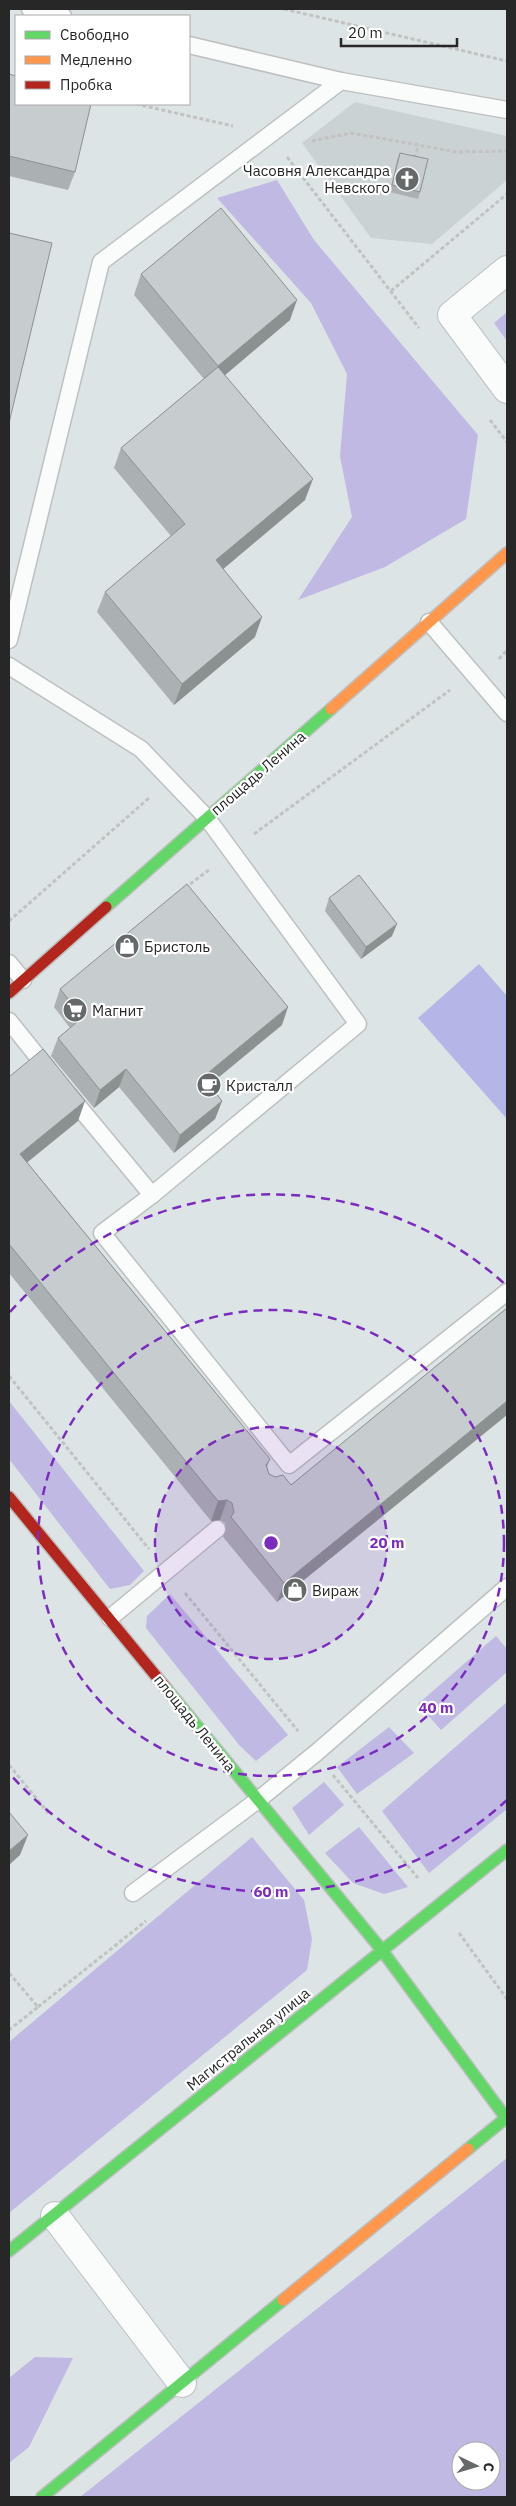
<svg xmlns="http://www.w3.org/2000/svg" width="516" height="2506" viewBox="0 0 516 2506" font-family="'IBM Plex Sans',sans-serif">
  <style>
    .green { fill: #c0b9e3; fill-rule: evenodd }
    .pitch { fill: #b4b6e7 }
    .plaza { fill: #cbd2d4 }
    .lines { fill: none; stroke-linecap: round; stroke-linejoin: round }
    .lane-casing { stroke: #bec0bf; stroke-width: 19 }
    .street-casing { stroke: #bec0bf; stroke-width: 30 }
    .fast-casing { stroke: #bec0bf; stroke-width: 14 }
    .slow-casing { stroke: #bec0bf; stroke-width: 14 }
    .jam-casing { stroke: #bec0bf; stroke-width: 14 }
    .path { stroke: #c1c2c2; stroke-width: 3; stroke-dasharray: 4 2.5; stroke-linecap: butt }
    .lane { stroke: #fafbfb; stroke-width: 16 }
    .street { stroke: #fafbfb; stroke-width: 28 }
    .fast { stroke: #63d668; stroke-width: 11 }
    .slow { stroke: #ff974d; stroke-width: 11 }
    .jam { stroke: #b3261e; stroke-width: 11 }
    .wall { fill: #abb0b2 }
    .shaded-wall { fill: #8b9091 }
    .building { fill: #c7cdcf; stroke: #8b9091 }
    .ring { fill: none; stroke: #7b2cbf; stroke-width: 2.5; stroke-dasharray: 9 6 }
    .labels { text-anchor: middle; dominant-baseline: central; stroke-width: 4.5; stroke-linejoin: round; paint-order: stroke }
    .poi-label { font-size: 15px; fill: #272727; stroke: #fff; text-anchor: start }
    .street-label { font-size: 15px; fill: #272727; stroke: #fff }
    .centre { fill: #7b2cbf; stroke: #fff; stroke-width: 2.5 }
    .ring-label { font-size: 15px; text-anchor: middle; font-weight: bold; fill: #7b2cbf; stroke: #fff; stroke-width: 4.5; stroke-linejoin: round; paint-order: stroke }
  </style>
  <rect width="100%" height="100%" fill="#dce4e6"/>
  <g class="green">
    <path d="M277,180l37,60 164,195 -12,84 -81,48 -87,33 54,-83 -12,-61 7,-82 -36,-71 -94,-105z"/>
    <path d="M507,312v29l-13,-18z"/>
    <path d="M9,1401l135,170 -14,14 -20,4 -101,-130z"/>
    <path d="M170,1594l118,141 -32,26 -16,-15 -94,-118 1,-12z"/>
    <path d="M496,1636l11,13v23l-66,58 -23,-26z"/>
    <path d="M507,1702v107l-78,64 -47,-62z"/>
    <path d="M389,1727l25,26 -57,41 -20,-27z"/>
    <path d="M324,1782l20,23 -35,30 -17,-27z"/>
    <path d="M359,1827l49,60 -24,7 -31,-11 -28,-30z"/>
    <path d="M252,1837l52,63 8,39 -5,31 -298,243v-171z"/>
    <path d="M507,2158v339h-427zM461,2451h30v30h-30z"/>
    <path d="M35,2357l38,1 -44,89 -20,16v-85z"/>
  </g>
  <path class="pitch" d="M479,964l28,32v123l-89,-101z"/>
  <path class="plaza" d="M355,102l152,34v44l-75,64 -61,-6 -69,-95z"/>
  <g class="lines">
    <defs>
      <g id="lane">
        <path d="M30,9l33,7"/>
        <path d="M189,45l152,36 166,29"/>
        <path d="M429,622l78,91"/>
        <path d="M9,640l92,-378 240,-181"/>
        <path d="M9,666l132,83 66,69 151,206 -206,171 -50,38 187,232 218,-173"/>
        <path d="M9,963l14,17"/>
        <path d="M9,1021l41,51"/>
        <path d="M69,1095l83,100"/>
        <path d="M110,1618l107,-89"/>
        <path d="M133,1893l125,-93 58,-47 191,-166"/>
      </g>
      <g id="street">
        <path d="M507,270l-55,45 55,74"/>
        <path d="M55,2216l127,167"/>
      </g>
      <g id="fast">
        <path d="M106,907l225,-198"/>
        <path d="M165,1687l216,262 125,169 -38,31"/>
        <path d="M9,2251l498,-401"/>
        <path d="M42,2497l241,-197"/>
      </g>
      <g id="slow">
        <path d="M331,709l176,-156"/>
        <path d="M283,2300l185,-151"/>
      </g>
      <g id="jam">
        <path d="M9,993l97,-86"/>
        <path d="M9,1497l156,190"/>
      </g>
    </defs>
    <use href="#lane" class="lane-casing"/>
    <use href="#street" class="street-casing"/>
    <use href="#fast" class="fast-casing"/>
    <use href="#slow" class="slow-casing"/>
    <use href="#jam" class="jam-casing"/>
    <g class="path">
      <path d="M284,9l223,52"/>
      <path d="M136,104l97,22"/>
      <path d="M312,141l39,-8 106,19 50,-1"/>
      <path d="M287,157l132,171"/>
      <path d="M414,158l5,-13"/>
      <path d="M391,291l116,-97"/>
      <path d="M490,420l17,22"/>
      <path d="M499,659l8,-9"/>
      <path d="M254,834l196,-144"/>
      <path d="M185,888l25,-19"/>
      <path d="M9,921l140,-123"/>
      <path d="M9,1376l140,173"/>
      <path d="M185,1593l113,138"/>
      <path d="M9,1765l41,50"/>
      <path d="M333,1775l85,103"/>
      <path d="M459,1933l48,66"/>
      <path d="M9,1973l29,34 -29,23"/>
      <path d="M38,2007l108,-86"/>
    </g>
    <use href="#lane" class="lane"/>
    <use href="#street" class="street"/>
    <use href="#fast" class="fast"/>
    <use href="#slow" class="slow"/>
    <use href="#jam" class="jam"/>
  </g>
  <g class="wall">
    <path d="M9,74l66,98 -7,18 -59,-14z"/>
    <path d="M400,153l20,39 -2,7 -28,-7 7,-32z"/>
    <path d="M141,274l149,46 -65,55 80,125 -82,69 32,68 -81,68 -77,-93 8,-20 66,-56 -57,-68 7,-20 83,-69 -70,-84z"/>
    <path d="M329,898l63,38 -31,23 -36,-48z"/>
    <path d="M60,989l222,36 -73,60 13,16 -7,18 -41,34 -55,-66 -25,21 -43,-52 7,-18 12,-10 -16,-21z"/>
    <path d="M9,1077l69,44 -51,41 243,297 -3,8 2,7 22,11 216,-177 -230,294 -54,-65 3,-7 -1,-7 -5,-3 -9,1 -202,-248z"/>
  </g>
  <g class="shaded-wall">
    <path d="M297,300l-7,20 -79,67 7,-21z"/>
    <path d="M313,479l-8,21 -96,81 7,-21z"/>
    <path d="M262,617l-7,20 -81,68 8,-21z"/>
    <path d="M397,924l-5,12 -31,23 5,-12z"/>
    <path d="M288,1007l-6,18 -86,71 7,-19z"/>
    <path d="M126,1069l-7,18 -25,21 6,-18z"/>
    <path d="M85,1101l-7,20 -65,53 7,-20z"/>
    <path d="M222,1101l-7,18 -41,34 6,-18z"/>
    <path d="M507,1401v14l-230,187 7,-19z"/>
    <path d="M227,1500l-7,20 -9,1 7,-20z"/>
    <path d="M28,1835l-8,20 -11,10v-14z"/>
  </g>
  <g class="building">
    <path d="M9,74l7,2v28h75l-16,68 -66,-16z"/>
    <path d="M400,153l28,6 -8,33 -28,-7z"/>
    <path d="M221,208l76,92 -79,66 -77,-92z"/>
    <path d="M9,233l43,10 -43,180z"/>
    <path d="M218,367l95,112 -97,81 46,57 -80,67 -77,-92 80,-68 -64,-76z"/>
    <path d="M359,875l38,49 -31,23 -37,-49z"/>
    <path d="M187,884l101,123 -85,70 19,24 -42,34 -54,-66 -26,21 -42,-52 25,-21 -23,-28z"/>
    <path d="M43,1049l42,52 -65,53 250,305 -4,6 3,9 6,3 8,-2 8,10 216,-177v93l-223,182 -53,-66 3,-5 -2,-9 -5,-3 -9,1 -209,-257v-167z"/>
    <path d="M9,1812l19,23 -19,16z"/>
  </g>
  <circle cx="271" cy="1543" r="116" fill="#7b2cbf" fill-opacity=".12"/>
  <g class="ring">
    <circle cx="271" cy="1543" r="116"/>
    <circle cx="271" cy="1543" r="233"/>
    <path d="M507 1800A349 349 0 0 1 10 1774M10 1312A349 349 0 0 1 507 1286"/>
  </g>
  <defs>
    <symbol id="church-disc" viewBox="-11 -11 22 22"><circle r="9.5" fill="#66696a" stroke="#fff"/><path d="M-1.2-6h2.4v3.5h3.3v2.4h-3.3V6h-2.4V-.1h-3.3v-2.4h3.3Z" fill="#fff"/></symbol>
    <symbol id="shop-disc" viewBox="-11 -11 22 22"><circle r="9.5" fill="#66696a" stroke="#fff"/><path d="M-5-2.5h2.3a2.7 3.5 0 0 1 5.4 0H5L5.5 6h-11ZM-1.5-2.5h3a1.5 2.3 0 0 0-3 0Z" fill="#fff"/></symbol>
    <symbol id="supermarket-disc" viewBox="-11 -11 22 22"><circle r="9.5" fill="#66696a" stroke="#fff"/><path d="M-6-5.5h2.5l.6 2H6L4.5 2H-2.5L-4.4-4H-6ZM-1.5 3.2a1.3 1.3 0 1 0 .1 0ZM3 3.2a1.3 1.3 0 1 0 .1 0Z" fill="#fff"/></symbol>
    <symbol id="cafe-disc" viewBox="-11 -11 22 22"><circle r="9.5" fill="#66696a" stroke="#fff"/><path d="M-5.5-4.5H6V0H3Q3 3.5 0 3.5H-2.5Q-5.5 3.5-5.5 0ZM3-3.2v2h1.7v-2ZM-6 4.5H4V6H-6Z" fill="#fff"/></symbol>
  </defs>
  <g fill-rule="evenodd">
    <use href="#church-disc" x="393" y="165" width="28" height="28"/>
    <use href="#shop-disc" x="113" y="932" width="28" height="28"/>
    <use href="#supermarket-disc" x="61" y="996" width="28" height="28"/>
    <use href="#cafe-disc" x="195" y="1071" width="28" height="28"/>
    <use href="#shop-disc" x="281" y="1576" width="28" height="28"/>
  </g>
  <g class="labels">
    <g class="poi-label">
      <text x="390" y="170" text-anchor="end">Часовня Александра<tspan x="390" dy="17">Невского</tspan></text>
      <text x="144" y="946">Бристоль</text>
      <text x="92" y="1010">Магнит</text>
      <text x="226" y="1085">Кристалл</text>
      <text x="312" y="1590">Вираж</text>
    </g>
    <g class="street-label">
      <text transform="translate(258 773) rotate(-41)">площадь Ленина</text>
      <text transform="translate(195 1723) rotate(51)">площадь Ленина</text>
      <text transform="translate(248 2039) rotate(-39)">Магистральная улица</text>
    </g>
  </g>
  <circle cx="271" cy="1543" r="8" class="centre"/>
  <g class="ring-label">
    <text x="387" y="1548">20 m</text>
    <text x="436" y="1713">40 m</text>
    <text x="271" y="1897">60 m</text>
  </g>
  <rect width="516" height="2506" fill="none" stroke="#272727" stroke-width="20"/>
  <rect x="15" y="15" width="175" height="90" fill="#ffffff" stroke="#a9a9a9"/>
  <rect x="25" y="31" width="25" height="8" fill="#63d668" stroke="#a9a9a9"/>
  <text x="60" y="40" font-size="15" fill="#272727">Свободно</text>
  <rect x="25" y="56" width="25" height="8" fill="#ff974d" stroke="#a9a9a9"/>
  <text x="60" y="65" font-size="15" fill="#272727">Медленно</text>
  <rect x="25" y="81" width="25" height="8" fill="#b3261e" stroke="#a9a9a9"/>
  <text x="60" y="90" font-size="15" fill="#272727">Пробка</text>
  <g transform="translate(476 2466) rotate(95)"><circle r="24" fill="#ffffff" stroke="#a9a9a9"/>
  <path d="M0-4L9 19L0 12L-9 19Z" fill="#66696a"/>
  <text y="-8" font-size="14" font-weight="bold" text-anchor="middle" fill="#272727">С</text>
  </g>
  <path d="M341 38v8h116v-8" fill="none" stroke="#272727" stroke-width="2.5"/>
  <text x="348" y="38" font-size="15" fill="#272727" stroke="#ffffff" stroke-width="4" paint-order="stroke">20 m</text>
</svg>
